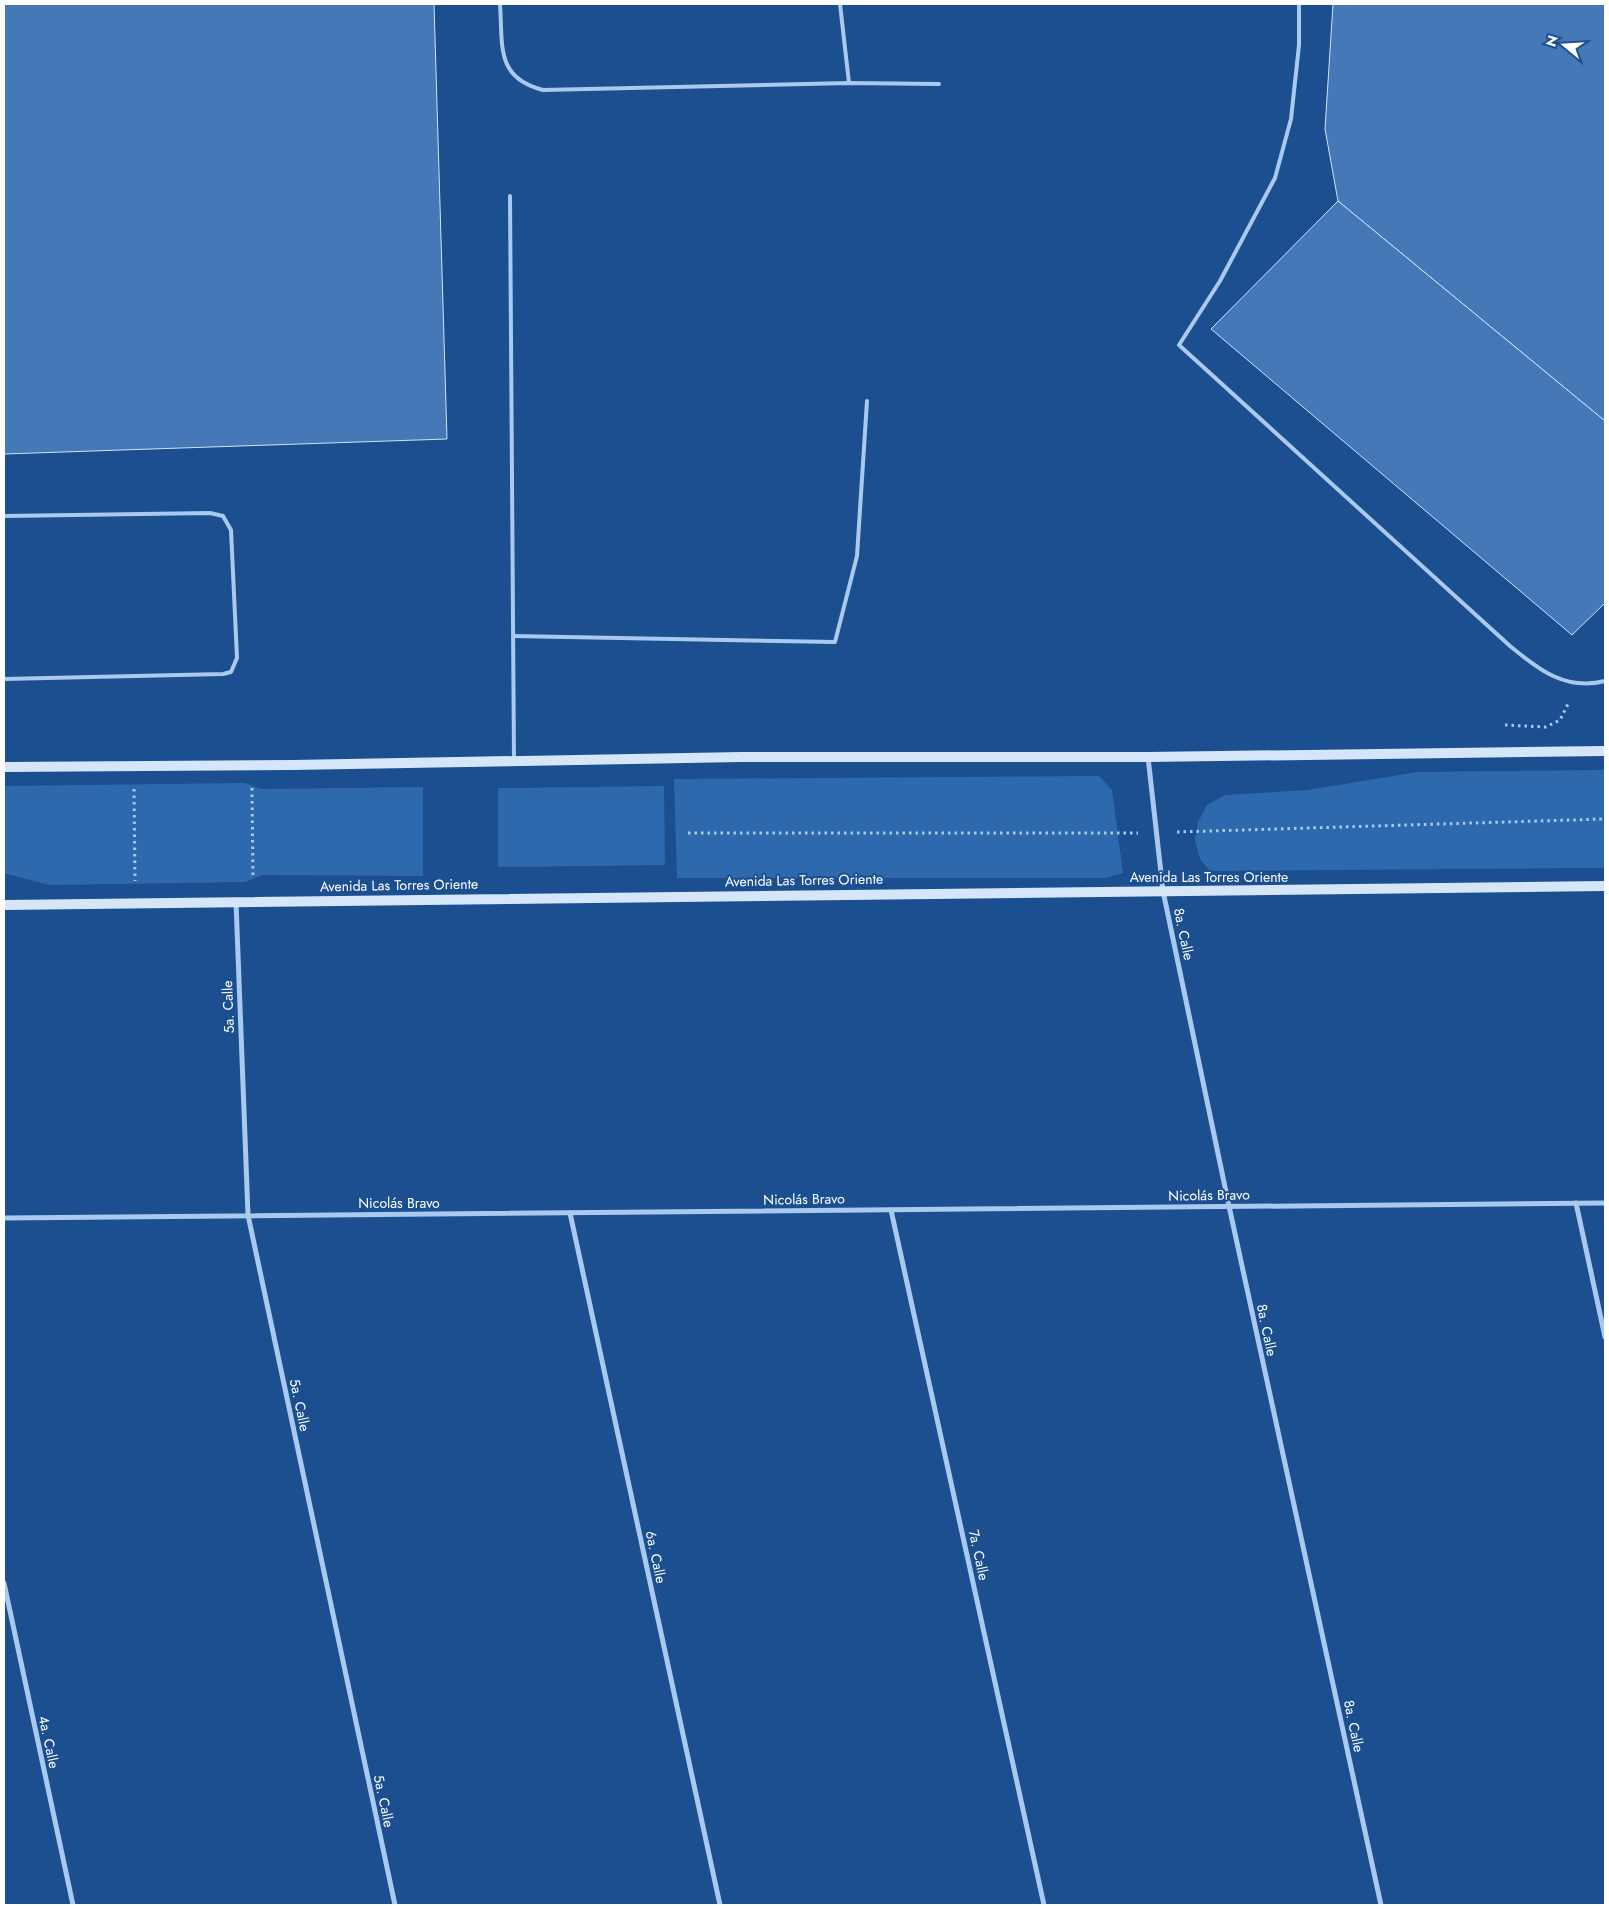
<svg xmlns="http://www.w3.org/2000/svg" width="1609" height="1909" viewBox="0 0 1609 1909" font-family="Jost,sans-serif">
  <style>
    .green { fill: #2e69ad }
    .building { fill: #4478b7; stroke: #cfe3fa }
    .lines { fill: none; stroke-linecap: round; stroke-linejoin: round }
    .path { stroke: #a9c9ee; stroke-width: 3; stroke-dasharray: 2.5 4; stroke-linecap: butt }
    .lane { stroke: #a9c9ee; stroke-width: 4 }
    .street { stroke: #a9c9ee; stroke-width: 5 }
    .secondary { stroke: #d6e6fa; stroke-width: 10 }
    .labels { text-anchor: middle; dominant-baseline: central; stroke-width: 4; stroke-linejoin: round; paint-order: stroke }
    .street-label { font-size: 14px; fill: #fff; stroke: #1b4f8f }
  </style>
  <rect width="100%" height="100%" fill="#1b4f8f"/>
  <g class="green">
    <path d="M1605,770v97l-4,1 -391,3 -10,-12 -5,-19 3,-18 9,-17 18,-10 83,-5 110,-18z"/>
    <path d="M1099,776l13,14 11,83 -17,5h-429l-3,-99z"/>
    <path d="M245,783l16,6 162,-2v89l-160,-1 -18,7 -196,3 -45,-12v-87z"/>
    <path d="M664,786l1,79 -167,2v-79z"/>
  </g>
  <g class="building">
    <path d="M4,4h430l13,435 -443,15z"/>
    <path d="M1333,4h272v417l-267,-220 -13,-72z"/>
    <path d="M1338,201l267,220v182l-33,32 -361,-306z"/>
  </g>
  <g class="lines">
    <g class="path">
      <path d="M1505,725l41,2 14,-7 9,-18"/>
      <path d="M252,788l1,91"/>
      <path d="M134,789l1,92"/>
      <path d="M1177,832l428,-13"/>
      <path d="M688,833h450"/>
    </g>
    <g class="lane">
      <path d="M500,4c3,41 -5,74 43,86l306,-7 90,1"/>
      <path d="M840,4l9,79"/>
      <path d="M1299,4v41l-8,74 -16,59 -55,103 -41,64 331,301c29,24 56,45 95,35"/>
      <path d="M510,196l4,565"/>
      <path d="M4,516l206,-3 13,3 8,14 6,128 -6,14 -8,2 -219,5"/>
      <path d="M513,636l322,6 22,-86 10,-155"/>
    </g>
    <g class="street">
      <path d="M1148,757l15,134 66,315 152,699"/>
      <path d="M236,902l12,313 147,690"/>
      <path d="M1576,1203l29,134"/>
      <path d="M891,1210l153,695"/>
      <path d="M570,1213l150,692"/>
      <path d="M4,1218l1601,-15"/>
      <path d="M4,1583l69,322"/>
    </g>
    <g class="secondary">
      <path d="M4,767l288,-2 450,-8h406l457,-6"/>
      <path d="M4,905l1601,-19"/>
    </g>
  </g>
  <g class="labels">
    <g class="street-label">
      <text x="1209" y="877">Avenida Las Torres Oriente</text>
      <text transform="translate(804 880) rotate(-1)">Avenida Las Torres Oriente</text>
      <text transform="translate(399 885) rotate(-1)">Avenida Las Torres Oriente</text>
      <text transform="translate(1184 934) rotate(78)">8a. Calle</text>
      <text transform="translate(228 1007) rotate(-92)">5a. Calle</text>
      <text transform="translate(1209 1195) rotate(-1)">Nicolás Bravo</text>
      <text transform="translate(804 1199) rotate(-1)">Nicolás Bravo</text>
      <text x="399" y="1203">Nicolás Bravo</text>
      <text transform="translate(1267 1330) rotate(78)">8a. Calle</text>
      <text transform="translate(300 1405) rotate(78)">5a. Calle</text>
      <text transform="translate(979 1555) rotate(78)">7a. Calle</text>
      <text transform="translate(656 1557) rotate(78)">6a. Calle</text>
      <text transform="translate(1354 1726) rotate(78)">8a. Calle</text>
      <text transform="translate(49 1742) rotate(78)">4a. Calle</text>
      <text transform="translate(384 1801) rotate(78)">5a. Calle</text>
    </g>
  </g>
  <rect width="1609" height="1909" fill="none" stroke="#ffffff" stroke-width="10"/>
  <g transform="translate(1564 45) rotate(288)" stroke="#1b4f8f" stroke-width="4" paint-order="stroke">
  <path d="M0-4L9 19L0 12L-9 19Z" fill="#ffffff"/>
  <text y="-8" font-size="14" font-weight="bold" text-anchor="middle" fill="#ffffff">N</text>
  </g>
</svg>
